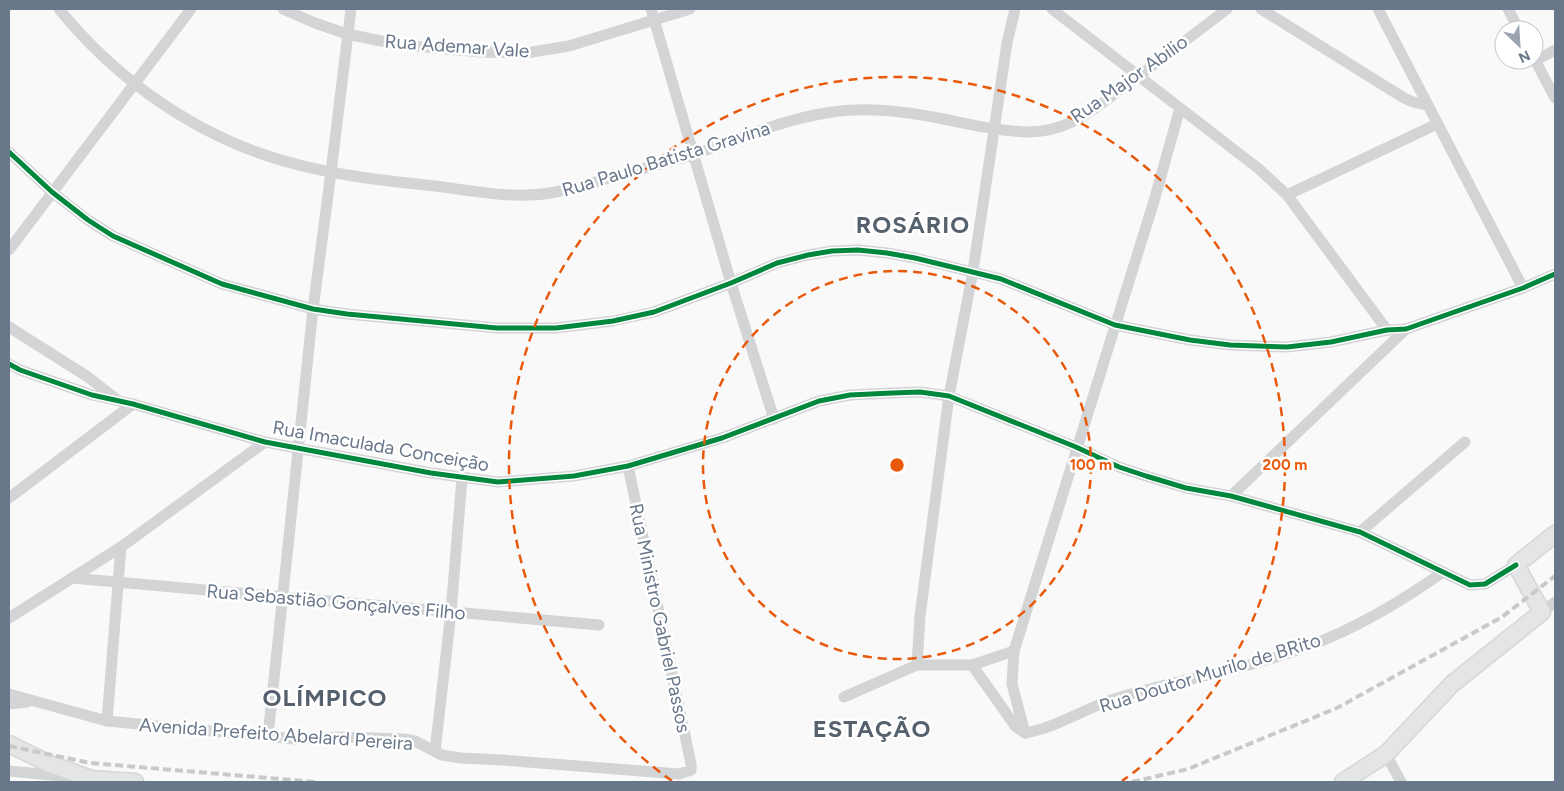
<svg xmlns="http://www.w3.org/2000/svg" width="1564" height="791" viewBox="0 0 1564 791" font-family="Figtree,sans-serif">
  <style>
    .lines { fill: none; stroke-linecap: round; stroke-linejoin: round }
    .secondary-casing { stroke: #d4d6d8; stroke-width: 19 }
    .minor { stroke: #d3d4d5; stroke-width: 11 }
    .secondary { stroke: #e4e5e5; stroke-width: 16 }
    .rail { stroke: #c9c9cb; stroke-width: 4; stroke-dasharray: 8 4; stroke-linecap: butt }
    .cycleway-casing { stroke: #fff; stroke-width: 8 }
    .cycleway { stroke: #00873e; stroke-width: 5 }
    .ring { fill: none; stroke: #e8590c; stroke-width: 2.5; stroke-dasharray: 9 6 }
    .labels { text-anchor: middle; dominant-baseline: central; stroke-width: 5; stroke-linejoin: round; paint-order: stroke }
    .street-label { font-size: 19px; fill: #68778a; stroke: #fff }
    .district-label { font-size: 24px; font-weight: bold; letter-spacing: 1px; fill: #56616e; stroke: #fff }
    .centre { fill: #e8590c; stroke: #fff; stroke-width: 2.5 }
    .ring-label { font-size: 15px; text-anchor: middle; font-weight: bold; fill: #e8590c; stroke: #fff; stroke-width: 5; stroke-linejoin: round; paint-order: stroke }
  </style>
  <rect width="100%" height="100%" fill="#f9f9f9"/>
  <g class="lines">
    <defs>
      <g id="secondary">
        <path d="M9,744l41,20 41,15 44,3"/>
        <path d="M1343,782l43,-28 66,-70 90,-72 -26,-47 39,-31"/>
      </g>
    </defs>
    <use href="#secondary" class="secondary-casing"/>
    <g class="minor">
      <path d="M59,9c52,64 122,116 200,144 56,20 117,27 176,33 40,5 81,14 121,6 25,-5 49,-13 74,-20 22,-6 45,-11 68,-19 42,-14 83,-33 128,-40 27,-5 55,-4 82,0 40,5 80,18 120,19 14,0 31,-4 44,-10 19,-9 36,-23 53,-36 34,-25 68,-51 102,-77"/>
      <path d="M283,9l32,14 32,11 54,11 80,7 45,1 43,-7 121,-37"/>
      <path d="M651,9l80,274 43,136"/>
      <path d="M1052,9l207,160 28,26 100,135"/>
      <path d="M1261,9l143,89 9,4 14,3"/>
      <path d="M1378,9l145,279"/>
      <path d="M1508,9l11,21"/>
      <path d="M1534,58l21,40"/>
      <path d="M1535,61l20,-11"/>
      <path d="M9,152l43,40 36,28 25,16 109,48 91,25 34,5 150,14h59l57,-7 41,-9 77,-29 46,-20 31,-8 24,-4 26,-1 29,3 28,5 86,21 114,46 75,15 40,5 57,2 44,-5 56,-12 19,-1 117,-41 32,-14"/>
      <path d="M1287,195l150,-71"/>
      <path d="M9,250l182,-241"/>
      <path d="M9,327l79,50 27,21"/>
      <path d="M9,364l11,6 72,25 41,9 132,38 166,31 67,9 76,-6 54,-10 94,-28 97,-37 31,-6 42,-2 28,-1 29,4 127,51 43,20 27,9 40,12 45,8 129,36 110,53 15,-1 31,-19"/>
      <path d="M1231,496l175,-167"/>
      <path d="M9,498l124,-94"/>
      <path d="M1360,532l105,-90"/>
      <path d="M72,578l527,47"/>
      <path d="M1542,612l13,-10"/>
      <path d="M9,618l112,-71 144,-105"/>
      <path d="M917,665l3,-49 29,-220 24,-125 34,-228 8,-34"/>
      <path d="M972,665l44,62 9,6"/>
      <path d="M9,694l98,27 188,18 46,-2 63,2 11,2 27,14 19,3 41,2 177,14 12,-4v-6l-63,-298"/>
      <path d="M844,697l73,-32h55l42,-14"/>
      <path d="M9,704l18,-2"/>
      <path d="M107,721l14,-174"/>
      <path d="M1025,733l-13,-49 2,-33 140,-450 26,-93"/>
      <path d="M1025,733c35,-6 64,-28 99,-37 63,-18 129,-28 190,-52 46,-18 88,-43 129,-72"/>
      <path d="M268,736l45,-427 18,-137 20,-163"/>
      <path d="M435,751l16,-139 11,-134"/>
      <path d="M1386,754l15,28"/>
      <path d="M9,771l63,6"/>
    </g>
    <use href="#secondary" class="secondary"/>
    <g class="rail">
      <path d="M9,746l81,17 226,19"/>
      <path d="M1132,782l56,-13 149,-61 165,-91 53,-41"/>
    </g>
    <defs>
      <g id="cycleway">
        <path d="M9,152l43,40 36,28 25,16 109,48 91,25 34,5 150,14h59l57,-7 41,-9 77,-29 46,-20 31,-8 24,-4 26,-1 29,3 28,5 86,21 114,46 75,15 40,5 57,2 44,-5 56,-12 19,-1 117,-41 32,-14"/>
        <path d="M9,364l11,6 72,25 41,9 132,38 166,31 67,9 76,-6 54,-10 94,-28 97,-37 31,-6 42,-2 28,-1 29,4 127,51 43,20 27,9 40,12 45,8 129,36 110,53 15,-1 31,-19"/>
      </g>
    </defs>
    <use href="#cycleway" class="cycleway-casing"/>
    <use href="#cycleway" class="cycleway"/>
  </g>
  <g class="ring">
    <circle cx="897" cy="465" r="194"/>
    <path d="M672 781A388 388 0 1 1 1122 781"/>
  </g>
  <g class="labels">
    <g class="street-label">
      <text transform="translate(457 46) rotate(4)">Rua Ademar Vale</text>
      <text transform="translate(1129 79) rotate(-35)">Rua Major Abilio</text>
      <text transform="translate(666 159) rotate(-17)">Rua Paulo Batista Gravina</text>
      <text transform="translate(381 446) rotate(10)">Rua Imaculada Conceição</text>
      <text transform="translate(336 602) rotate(5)">Rua Sebastião Gonçalves Filho</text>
      <text transform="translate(660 618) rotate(78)">Rua Ministro Gabriel Passos</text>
      <text transform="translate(1210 673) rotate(-17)">Rua Doutor Murilo de BRito</text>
      <text transform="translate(276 734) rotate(4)">Avenida Prefeito Abelard Pereira</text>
    </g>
    <g class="district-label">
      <text x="913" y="224">ROSÁRIO</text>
      <text x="325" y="697">OLÍMPICO</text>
      <text x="872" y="728">ESTAÇÃO</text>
    </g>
  </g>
  <circle cx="897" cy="465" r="8" class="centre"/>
  <g class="ring-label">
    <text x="1091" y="470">100 m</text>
    <text x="1285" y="470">200 m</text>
  </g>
  <rect width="1564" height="791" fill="none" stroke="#68778a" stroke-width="20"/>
  <g transform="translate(1519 45) rotate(155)"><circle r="24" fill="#ffffff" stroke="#c3c9d0"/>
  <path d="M0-4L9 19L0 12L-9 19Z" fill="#9ba4b1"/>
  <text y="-8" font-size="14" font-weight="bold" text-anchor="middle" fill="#68778a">N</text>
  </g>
</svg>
